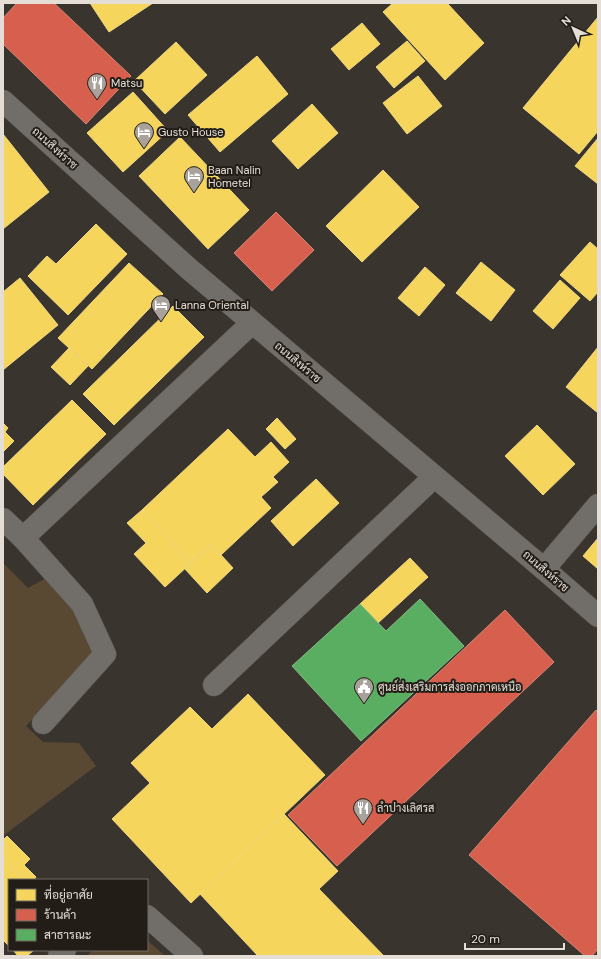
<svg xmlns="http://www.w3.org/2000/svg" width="601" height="959" viewBox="0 0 601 959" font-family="'DM Sans',Sarabun,sans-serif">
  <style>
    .green { fill: #594832 }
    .homes { fill: #f6d55c; stroke: #f1d881 }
    .shops { fill: #d6604d; stroke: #da8676 }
    .public { fill: #5aae61; stroke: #84bc84 }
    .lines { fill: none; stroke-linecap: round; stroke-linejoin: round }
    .minor-casing { stroke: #58524c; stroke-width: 23 }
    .minor { stroke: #716d68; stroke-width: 22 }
    .labels { text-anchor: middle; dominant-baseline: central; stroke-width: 4; stroke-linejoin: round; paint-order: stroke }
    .poi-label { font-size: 11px; fill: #e5ded6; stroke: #221d17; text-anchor: start }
    .street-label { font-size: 11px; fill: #e5ded6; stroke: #221d17 }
  </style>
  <rect width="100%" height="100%" fill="#3a342e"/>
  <g class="green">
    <path d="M3,563l25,25 20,-11 29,32 17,44 -68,73 17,16 36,1 17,23 -93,70z"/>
    <path d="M147,940l18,16h-78l6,-6h54z"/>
  </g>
  <g class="homes">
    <path d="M90,3h63l-44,29z"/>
    <path d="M393,3h54l37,40 -39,37 -62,-68z"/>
    <path d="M598,17v114l-19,23 -56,-46z"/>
    <path d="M362,23l18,21 -31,26 -18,-21z"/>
    <path d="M407,41l18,20 -31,27 -18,-21z"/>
    <path d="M176,42l31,33 -42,39 -31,-33z"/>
    <path d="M257,56l31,38 -68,58 -32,-37z"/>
    <path d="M418,76l24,30 -35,28 -24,-31z"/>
    <path d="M133,92l35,39 -45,41 -36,-39z"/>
    <path d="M312,104l26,29 -40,36 -26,-28z"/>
    <path d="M3,134l46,58 -46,37z"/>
    <path d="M180,137l69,73 -41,39 -69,-73z"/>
    <path d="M598,138v46l-23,-18z"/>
    <path d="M383,170l36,37 -57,55 -36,-36z"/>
    <path d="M96,224l31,30 -59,61 -40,-39 19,-20 9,8z"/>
    <path d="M590,242l8,7v43l-8,9 -30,-26z"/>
    <path d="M481,262l34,28 -24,31 -35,-28z"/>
    <path d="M129,263l34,31 -71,75 -34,-31z"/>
    <path d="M425,267l20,18 -26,31 -21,-18z"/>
    <path d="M20,278l38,47 -55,45v-78z"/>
    <path d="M560,280l20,18 -27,31 -20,-18z"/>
    <path d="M173,306l31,31 -90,88 -31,-31z"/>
    <path d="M598,347v66l-32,-26z"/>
    <path d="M69,348l19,18 -18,19 -19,-18z"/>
    <path d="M72,400l34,34 -73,71 -30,-31v-7z"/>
    <path d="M277,418l19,21 -11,10 -19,-20z"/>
    <path d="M3,423l5,5 -3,4 9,9 -11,11z"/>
    <path d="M537,425l38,39 -32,31 -38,-39z"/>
    <path d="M228,429l27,28 16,-15 18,20 -16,15 5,5 -17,15 10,11 -50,47 -10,-11 -20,19 -49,-53z"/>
    <path d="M316,479l23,24 -46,43 -22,-25z"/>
    <path d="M142,510l49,53 -26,24 -31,-33 12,-11 -19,-20z"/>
    <path d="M598,538v31l-15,-13z"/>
    <path d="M211,544l22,24 -26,25 -22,-24z"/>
    <path d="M410,558l18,19 -50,46 -18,-19z"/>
    <path d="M248,694l77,81 -134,128 -79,-84 38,-36 -19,-20 59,-56 22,22z"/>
    <path d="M284,814l54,57 -19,18 65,67h-126l-58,-62z"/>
    <path d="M7,836l23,23 -6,6 12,12 -2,3h-10l-21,-22v-18z"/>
    <path d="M3,858l21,22h-15v66l-6,-6z"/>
    <path d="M13,950h21l-7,6h-9z"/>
  </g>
  <g class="shops">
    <path d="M17,3h37l77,73 -45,48 -83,-80v-26z"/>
    <path d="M276,212l38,38 -42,41 -38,-38z"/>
    <path d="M505,610l49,52 -217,204 -49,-51z"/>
    <path d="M596,710l2,2v237l-6,7h-7l-116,-101z"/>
  </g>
  <path class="public" d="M420,599l44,47 -103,95 -69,-75 68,-62 26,27z"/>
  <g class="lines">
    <defs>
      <g id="minor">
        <path d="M3,101l185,167 356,301 54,47"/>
        <path d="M3,519l20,19 229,-215"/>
        <path d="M23,538l59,66 23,50 -62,69"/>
        <path d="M544,569l54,-64"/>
        <path d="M214,685l220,-208"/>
        <path d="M147,916l45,40"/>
        <path d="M59,956l6,-6"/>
      </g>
    </defs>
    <use href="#minor" class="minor-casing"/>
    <use href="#minor" class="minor"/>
  </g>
  <defs>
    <symbol id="restaurant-pin" viewBox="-11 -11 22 30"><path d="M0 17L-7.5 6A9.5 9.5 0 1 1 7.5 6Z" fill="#a9a29b" stroke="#221d17"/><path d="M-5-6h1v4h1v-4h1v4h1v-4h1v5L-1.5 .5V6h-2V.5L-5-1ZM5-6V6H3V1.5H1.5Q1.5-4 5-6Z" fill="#fff"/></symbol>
    <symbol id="hotel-pin" viewBox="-11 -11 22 30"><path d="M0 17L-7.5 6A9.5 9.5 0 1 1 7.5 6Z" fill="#a9a29b" stroke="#221d17"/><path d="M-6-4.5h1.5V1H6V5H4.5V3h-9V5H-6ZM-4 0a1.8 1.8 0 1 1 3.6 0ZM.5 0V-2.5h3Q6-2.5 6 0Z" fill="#fff"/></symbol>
    <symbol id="civic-pin" viewBox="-11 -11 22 30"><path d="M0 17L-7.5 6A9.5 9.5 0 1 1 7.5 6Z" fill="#a9a29b" stroke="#221d17"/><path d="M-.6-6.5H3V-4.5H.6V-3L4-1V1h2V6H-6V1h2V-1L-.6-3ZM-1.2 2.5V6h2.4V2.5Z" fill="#fff"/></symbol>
  </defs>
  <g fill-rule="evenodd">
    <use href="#restaurant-pin" x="86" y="72" width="22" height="30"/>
    <use href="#hotel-pin" x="133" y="121" width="22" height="30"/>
    <use href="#hotel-pin" x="183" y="165" width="22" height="30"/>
    <use href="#hotel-pin" x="150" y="294" width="22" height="30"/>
    <use href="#civic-pin" x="353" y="676" width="22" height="30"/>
    <use href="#restaurant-pin" x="352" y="797" width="22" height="30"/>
  </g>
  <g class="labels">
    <g class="poi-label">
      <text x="111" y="83">Matsu</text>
      <text x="158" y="132">Gusto House</text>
      <text x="208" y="170">Baan Nalin<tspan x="208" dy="13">Hometel</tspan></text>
      <text x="175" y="305">Lanna Oriental</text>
      <text x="378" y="687">ศูนย์ส่งเสริมการส่งออกภาคเหนือ</text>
      <text x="377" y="808">ลำปางเลิศรส</text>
    </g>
    <g class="street-label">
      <text transform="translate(55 148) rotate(42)">ถนนสิงห์ราช</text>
      <text transform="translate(298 362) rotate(40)">ถนนสิงห์ราช</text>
      <text transform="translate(546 571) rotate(41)">ถนนสิงห์ราช</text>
    </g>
  </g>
  <rect width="601" height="959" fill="none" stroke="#e5ded6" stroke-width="8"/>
  <rect x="8" y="879" width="140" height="72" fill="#221d17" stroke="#706a63"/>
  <rect x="16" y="889" width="20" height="12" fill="#f6d55c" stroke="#706a63"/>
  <text x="44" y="899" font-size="12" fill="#e5ded6">ที่อยู่อาศัย</text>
  <rect x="16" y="909" width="20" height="12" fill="#d6604d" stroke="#706a63"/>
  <text x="44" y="919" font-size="12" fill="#e5ded6">ร้านค้า</text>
  <rect x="16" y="929" width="20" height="12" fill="#5aae61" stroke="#706a63"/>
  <text x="44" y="939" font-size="12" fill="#e5ded6">สาธารณะ</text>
  <g transform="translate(573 28) rotate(316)" stroke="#221d17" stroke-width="3" paint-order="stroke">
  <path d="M0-3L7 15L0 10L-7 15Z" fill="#e5ded6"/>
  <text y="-6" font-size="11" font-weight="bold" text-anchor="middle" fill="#e5ded6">N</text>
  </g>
  <path d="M465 943v6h99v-6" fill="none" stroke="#e5ded6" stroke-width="2"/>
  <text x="471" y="943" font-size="12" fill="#e5ded6" stroke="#221d17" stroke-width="3" paint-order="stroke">20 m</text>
</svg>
